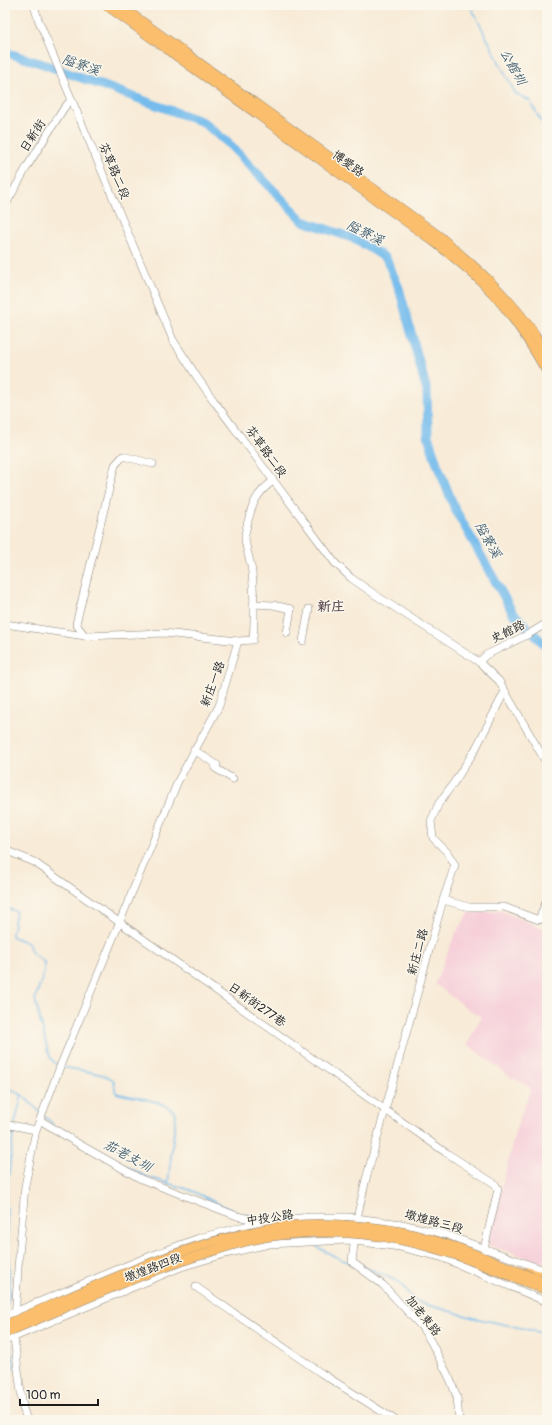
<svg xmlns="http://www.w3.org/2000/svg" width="552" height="1425" viewBox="0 0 552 1425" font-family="Pangolin,'LXGW WenKai TC',sans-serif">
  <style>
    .built { fill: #f6cfd9 }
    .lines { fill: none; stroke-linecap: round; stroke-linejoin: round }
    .stream { stroke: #74bcec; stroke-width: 1.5 }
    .river { stroke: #74bcec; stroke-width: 9 }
    .minor-casing { stroke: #8a847a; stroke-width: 8 }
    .major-casing { stroke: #8a847a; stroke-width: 10 }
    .minor { stroke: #fff; stroke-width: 7 }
    .major { stroke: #fabe6d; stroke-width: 9 }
    .major-bridge-casing { stroke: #8a847a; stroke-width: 10; stroke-linecap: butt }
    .major-bridge { stroke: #fabe6d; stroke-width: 9 }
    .labels { text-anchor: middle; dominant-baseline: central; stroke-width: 3; stroke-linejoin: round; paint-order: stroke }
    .street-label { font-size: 12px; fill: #1c1c1c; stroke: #fbf7ec }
    .water-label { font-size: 13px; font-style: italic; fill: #3f5c6f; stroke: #fbf7ec }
    .quarter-label { font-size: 14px; font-weight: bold; fill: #5a4850; stroke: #fbf7ec }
  </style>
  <rect width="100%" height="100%" fill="#fbf7ec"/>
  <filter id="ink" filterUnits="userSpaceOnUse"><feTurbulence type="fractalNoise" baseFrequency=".025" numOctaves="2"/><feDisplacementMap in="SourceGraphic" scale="8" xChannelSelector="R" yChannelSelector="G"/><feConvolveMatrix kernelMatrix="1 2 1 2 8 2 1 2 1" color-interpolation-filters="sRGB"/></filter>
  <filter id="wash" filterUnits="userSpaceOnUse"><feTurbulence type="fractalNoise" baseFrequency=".012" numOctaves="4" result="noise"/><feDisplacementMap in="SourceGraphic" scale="16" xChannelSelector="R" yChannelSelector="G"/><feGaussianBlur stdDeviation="0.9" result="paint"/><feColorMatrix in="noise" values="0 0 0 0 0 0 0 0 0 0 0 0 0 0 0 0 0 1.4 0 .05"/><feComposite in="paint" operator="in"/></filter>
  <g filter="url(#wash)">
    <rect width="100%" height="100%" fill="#f8ebd7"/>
    <path class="built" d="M502,911l45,19v334l-59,-19 28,-117 15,-40 -22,-12 -42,-32 14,-27 -15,-9 -31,-24 20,-50 14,-21z"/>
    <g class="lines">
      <g class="stream">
        <path d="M470,5l45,88 15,8 17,31"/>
        <path d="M5,908l11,3 -4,24 1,2 15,6 4,10 12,9v11l-9,26 13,53 3,7 7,7"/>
        <path d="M62,1067c9,2 48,6 52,14 1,4 0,7 2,12 18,5 49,6 60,21l-8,69"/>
        <path d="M5,1086l17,9 18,17"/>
        <path d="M44,1116l9,8"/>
        <path d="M15,1123l7,-28"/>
        <path d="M60,1128l31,19"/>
        <path d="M122,1164l22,12 46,14 48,23"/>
        <path d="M244,1214l12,3"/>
        <path d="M317,1247l25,13 8,2"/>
        <path d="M361,1265l38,17 14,17 8,4 53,15 43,9 30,7"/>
        <path d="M5,1313l5,-21 -4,-94 8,-70"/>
        <path d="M10,1341l4,27"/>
        <path d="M25,1396l8,24"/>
      </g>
      <path class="river" d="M5,52l38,12 160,58 25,21 75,78 52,18 31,19 13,30 28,103 1,45 9,28 18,45 58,104 34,34"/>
    </g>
  </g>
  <g filter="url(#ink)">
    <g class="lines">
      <defs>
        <g id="minor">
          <path d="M34,5l4,14 25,60 110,261 24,37 17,24 121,162 16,15 26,18 102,66 20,19 48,83"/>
          <path d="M5,206l23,-41 36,-57 7,-8"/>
          <path d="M253,604l20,1 18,4 -4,24"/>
          <path d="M5,624l80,12 79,-3 74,8 15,-1c2,-22 1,-45 -1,-67 -1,-13 -7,-24 -7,-37 0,-4 2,-10 3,-15 5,-19 9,-28 25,-40"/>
          <path d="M85,636l-9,-12 39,-159 8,-9 30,8"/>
          <path d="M303,641l6,-32"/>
          <path d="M479,662l7,-7 43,-21 18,-11"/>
          <path d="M194,750l23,15 -2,3 18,11"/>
          <path d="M5,850l29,12 411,290 50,32 3,5 -14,60 -7,22"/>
          <path d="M443,900l26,7h35l35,13 8,-21"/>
          <path d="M40,1120l32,20 69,39 96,37 22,5"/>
          <path d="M5,1124l31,6"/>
          <path d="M196,1287l125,86 74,47"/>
          <path d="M5,1316l135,-56 59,-22 62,-16 49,-5h38l54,7 45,11 100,36"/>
          <path d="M5,1341l176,-74 44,-13 44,-10 78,-4 53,7 41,10 106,45"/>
          <path d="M27,1420l-4,-12 -9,-70 4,-70 7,-82 11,-56 25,-66 117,-283 41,-75 19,-65"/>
          <path d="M459,1420l-2,-23 -7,-18 -19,-37 -10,-16 -38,-41 -31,-23 5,-44 9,-39 77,-279 12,-35 -8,-13 -14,-14 -2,-17 8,-18 16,-22 20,-31 30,-59"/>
        </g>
        <g id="major">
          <path d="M106,5l326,235c18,14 36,28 52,44 26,26 45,56 63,88"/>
          <path d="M119,5l320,231c34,29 69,59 94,96 5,7 9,16 14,24"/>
          <path d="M527,1272l20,5"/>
        </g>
      </defs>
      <use href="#minor" class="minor-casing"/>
      <use href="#major" class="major-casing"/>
      <use href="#minor" class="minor"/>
      <use href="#major" class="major"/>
      <defs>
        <g id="major-bridge">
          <path d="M5,1325c85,-36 170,-79 261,-96 41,-8 95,-5 136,3 50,11 97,32 145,51"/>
          <path d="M5,1333c67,-28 133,-59 202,-80 21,-7 43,-14 65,-17 43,-6 87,-5 129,4 51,10 98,32 146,50"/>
        </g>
      </defs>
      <use href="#major-bridge" class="major-bridge-casing"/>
      <use href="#major-bridge" class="major-bridge"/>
    </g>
  </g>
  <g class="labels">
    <g class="street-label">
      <text transform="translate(33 136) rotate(-57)">日新街</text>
      <text transform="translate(348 164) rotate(36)">博愛路</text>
      <text transform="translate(114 171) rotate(67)">芬草路二段</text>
      <text transform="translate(266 452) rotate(54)">芬草路二段</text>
      <text transform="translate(508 632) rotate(-26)">史館路</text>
      <text transform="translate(213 684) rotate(-70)">新庄一路</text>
      <text transform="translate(418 952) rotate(-75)">新庄二路</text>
      <text transform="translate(257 1005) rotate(35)">日新街277巷</text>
      <text transform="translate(270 1218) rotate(-8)">中投公路</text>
      <text transform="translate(434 1222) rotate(15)">墩煌路三段</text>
      <text transform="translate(153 1268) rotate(-21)">墩煌路四段</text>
      <text transform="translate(423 1316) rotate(52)">加老東路</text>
    </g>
    <g class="water-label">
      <text transform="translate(81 65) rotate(19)">隘寮溪</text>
      <text transform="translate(513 67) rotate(61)">公館圳</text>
      <text transform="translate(365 233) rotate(27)">隘寮溪</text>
      <text transform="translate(488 540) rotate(61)">隘寮溪</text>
      <text transform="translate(128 1156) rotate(28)">茄荖支圳</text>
    </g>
    <g class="quarter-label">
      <text x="331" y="606">新庄</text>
    </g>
  </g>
  <rect width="552" height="1425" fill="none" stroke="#fbf7ec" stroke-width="20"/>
  <path d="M20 1399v6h78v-6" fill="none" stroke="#1c1c1c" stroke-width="2"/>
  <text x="26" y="1399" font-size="12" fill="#1c1c1c" stroke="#fbf7ec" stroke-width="3" paint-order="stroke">100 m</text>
</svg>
